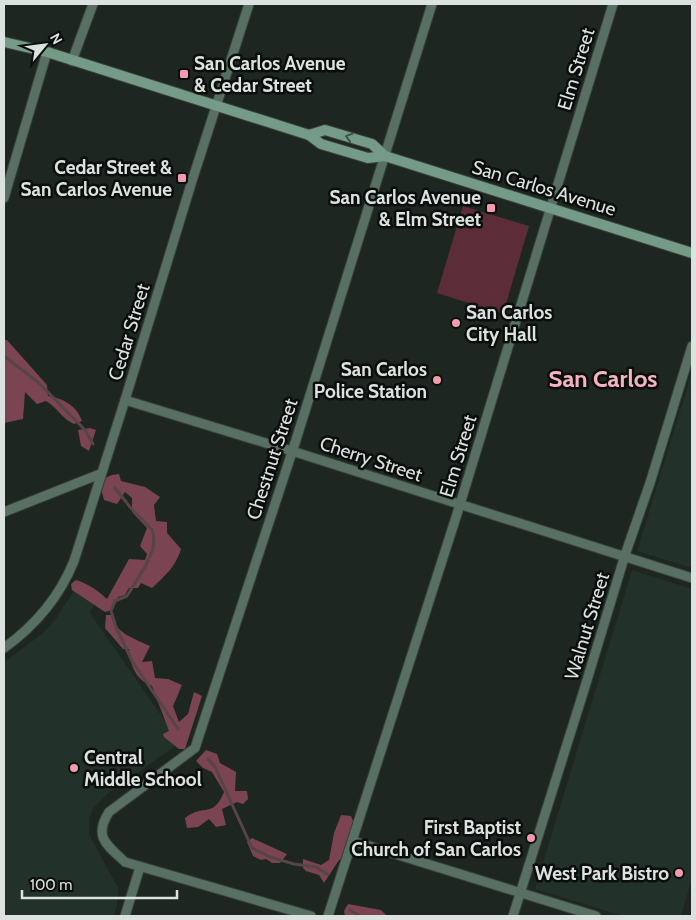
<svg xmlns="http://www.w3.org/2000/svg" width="696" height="920" viewBox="0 0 696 920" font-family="Cabin,sans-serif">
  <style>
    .built { fill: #22312a }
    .green { fill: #5d2c39 }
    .forest { fill: #7b4452 }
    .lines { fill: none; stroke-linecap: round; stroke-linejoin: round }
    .stream { stroke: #564448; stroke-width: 3 }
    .street-casing { stroke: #39403c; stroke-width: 11 }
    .secondary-casing { stroke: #39403c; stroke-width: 12 }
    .street { stroke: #587064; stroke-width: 9 }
    .secondary { stroke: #749b87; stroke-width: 10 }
    .oneway { stroke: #3f544a }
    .poi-dot { fill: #f29aae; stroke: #0a0e0c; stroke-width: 2 }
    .labels { text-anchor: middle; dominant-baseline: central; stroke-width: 5; stroke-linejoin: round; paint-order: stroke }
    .poi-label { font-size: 19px; font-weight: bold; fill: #dce2df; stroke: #0a0e0c; text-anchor: end }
    .street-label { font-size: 19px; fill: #dce2df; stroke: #0a0e0c }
    .district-label { font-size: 24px; font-weight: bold; fill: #f5b2c0; stroke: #0a0e0c }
  </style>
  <rect width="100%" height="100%" fill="#1e2622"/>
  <g class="built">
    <path d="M692,372v196l-55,-17z"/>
    <path d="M632,570l60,19v289l-11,38h-58l-88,-27z"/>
    <path d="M76,588l20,12 -6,13 90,130 -73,51 -13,13 -5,11v16l29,54 -1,16 -3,12h-110v-254l38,-28 13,-14z"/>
  </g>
  <path class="green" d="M463,206l66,20 -26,88 -66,-21z"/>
  <g class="forest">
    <path d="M4,340h3l40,45 1,11c15,2 29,10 34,25l-8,3c-12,-5 -17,-17 -28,-23l-9,3 -12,-12 -2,27 -19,4z"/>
    <path d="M90,428l6,2 -7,21 -8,-5 -3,-16z"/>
    <path d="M119,474l2,7 24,6 15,10 -6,8 2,16 11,1v11l14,16c-5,17 -16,27 -29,39l-11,-5 -3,5h-9l-4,7 -7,2c-2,7 -5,14 -13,15l-33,-22 -1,-6 5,-4c13,4 21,10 31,19l22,-40 16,1 2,-6 -7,-8 7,-18 -15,-16v-14l-7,-6 -8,12 -13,-4 -3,-11 4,-11 7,-3z"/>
    <path d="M106,615h5c4,18 24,24 39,31l-8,16 10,-1 3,17 13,1 14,6 -9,21 6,16 9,-8 6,-22 8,4 -17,53h-6l-15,-12 -1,-3 6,-3 -17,-45c-16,-6 -22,-21 -23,-37h-6l-18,-21z"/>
    <path d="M206,750l11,4 3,9 16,9 -1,19h12l1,8 -5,5 -6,-2 -15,7 4,16 -10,2 -7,-8 -11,8 -11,1 -2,-10c19,-15 28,1 39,-26l-12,-20 -9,-4 -7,-7z"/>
    <path d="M341,815l10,1 3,7 -10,35 -5,2 -15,23 -5,-8 -13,-4 -3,-3v-9l18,6 8,-5 5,-27z"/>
    <path d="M252,838l35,16 -7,9h-8l-6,-4 -5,1 -8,-4 -6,-14z"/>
    <path d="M348,904l33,6 6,6h-42l-1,-5z"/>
  </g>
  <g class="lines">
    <g class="stream">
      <path d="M4,356l35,27 46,47 8,14"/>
      <path d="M115,488l15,19 22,23 2,8 -1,11 -8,18 -18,29 -12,5 -4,10 5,16 16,34 46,68"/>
      <path d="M208,759l7,8 37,81 18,9 24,7 22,3 11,7"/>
      <path d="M350,910l10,6"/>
    </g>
    <defs>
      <g id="street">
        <path d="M72,61l21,-57"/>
        <path d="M4,198l43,-146"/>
        <path d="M125,400l167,51 400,127"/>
        <path d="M4,512l96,-38"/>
        <path d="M4,648c32,-23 55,-50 70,-87l51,-161 67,-219 57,-177"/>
        <path d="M353,841l243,75"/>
        <path d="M125,916l15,-49"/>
        <path d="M311,916l-186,-54c-18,-17 -32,-25 -16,-50l86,-64 101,-308 136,-436"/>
        <path d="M328,916l129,-402 156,-510"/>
        <path d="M513,916l71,-226 41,-135 25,-72 42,-137"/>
      </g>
      <g id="secondary">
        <path d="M4,42l43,10 262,83 12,9 47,14 17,-2 307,97"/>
        <path d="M309,135l16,-5 47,14 13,12"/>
      </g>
    </defs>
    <use href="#street" class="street-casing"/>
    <use href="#secondary" class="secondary-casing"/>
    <use href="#street" class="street"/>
    <use href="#secondary" class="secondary"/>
  </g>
  <defs><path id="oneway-chevron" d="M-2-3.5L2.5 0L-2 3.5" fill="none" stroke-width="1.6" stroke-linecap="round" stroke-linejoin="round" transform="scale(1.25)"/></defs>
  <use class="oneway" href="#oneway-chevron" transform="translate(349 137) rotate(-164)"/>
  <g class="poi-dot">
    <rect x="179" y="69" width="10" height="10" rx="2.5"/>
    <rect x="177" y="173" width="10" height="10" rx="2.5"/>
    <rect x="486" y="203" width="10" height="10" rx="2.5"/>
    <circle cx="456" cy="323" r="5"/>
    <circle cx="437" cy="380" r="5"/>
    <circle cx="74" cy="768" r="5"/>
    <circle cx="531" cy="838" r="5"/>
    <circle cx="679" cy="873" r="5"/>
  </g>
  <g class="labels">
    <g class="poi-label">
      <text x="194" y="63" text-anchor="start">San Carlos Avenue<tspan x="194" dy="22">&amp; Cedar Street</tspan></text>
      <text x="172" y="167">Cedar Street &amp;<tspan x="172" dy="22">San Carlos Avenue</tspan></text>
      <text x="481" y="197">San Carlos Avenue<tspan x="481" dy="22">&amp; Elm Street</tspan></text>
      <text x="466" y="312" text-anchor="start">San Carlos<tspan x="466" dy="22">City Hall</tspan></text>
      <text x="427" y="369">San Carlos<tspan x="427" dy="22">Police Station</tspan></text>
      <text x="84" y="757" text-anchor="start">Central<tspan x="84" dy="22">Middle School</tspan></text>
      <text x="521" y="827">First Baptist<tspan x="521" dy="22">Church of San Carlos</tspan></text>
      <text x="669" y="873">West Park Bistro</text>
    </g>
    <g class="street-label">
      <text transform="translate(576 69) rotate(-73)">Elm Street</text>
      <text transform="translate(544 188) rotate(17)">San Carlos Avenue</text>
      <text transform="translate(129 332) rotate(-73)">Cedar Street</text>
      <text transform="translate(458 456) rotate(-73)">Elm Street</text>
      <text transform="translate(272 459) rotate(-72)">Chestnut Street</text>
      <text transform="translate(371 459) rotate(18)">Cherry Street</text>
      <text transform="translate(587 626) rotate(-73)">Walnut Street</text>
    </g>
    <g class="district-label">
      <text x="603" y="378">San Carlos</text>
    </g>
  </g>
  <rect width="696" height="920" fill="none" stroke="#dce2df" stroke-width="10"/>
  <g transform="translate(45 45) rotate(61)" stroke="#0a0e0c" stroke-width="4" paint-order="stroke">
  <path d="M0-4L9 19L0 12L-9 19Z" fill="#dce2df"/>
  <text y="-8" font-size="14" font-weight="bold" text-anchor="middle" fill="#dce2df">N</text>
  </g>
  <path d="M22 890v8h155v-8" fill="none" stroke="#dce2df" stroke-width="2.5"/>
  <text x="30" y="890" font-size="15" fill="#dce2df" stroke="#0a0e0c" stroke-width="4" paint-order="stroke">100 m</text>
</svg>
